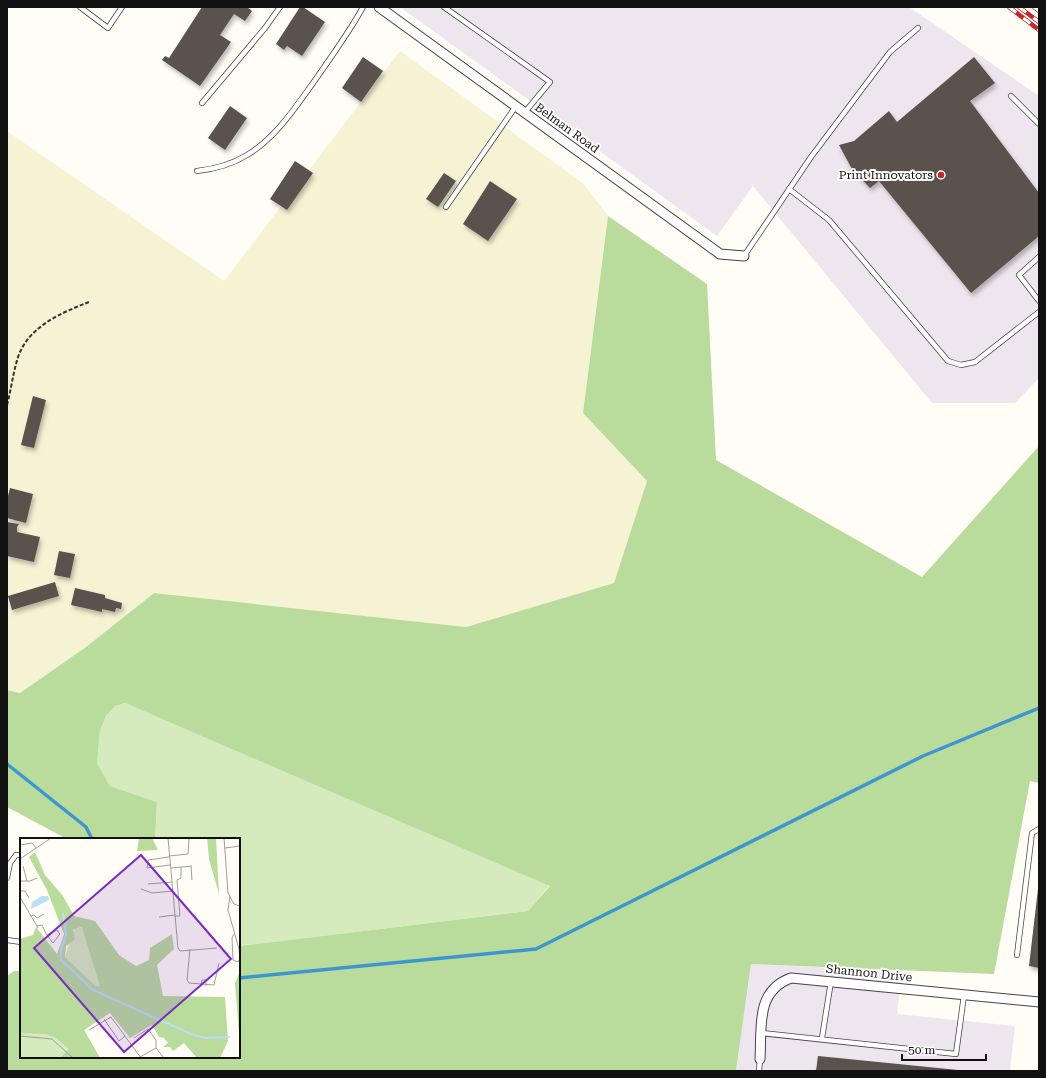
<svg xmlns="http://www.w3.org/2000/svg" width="1046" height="1078" viewBox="0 0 1046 1078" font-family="'Roboto Serif',serif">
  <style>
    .industrial { fill: #eee6ef }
    .farmland { fill: #f6f3d4 }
    .green { fill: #d5ebbd }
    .forest { fill: #b9dc9c }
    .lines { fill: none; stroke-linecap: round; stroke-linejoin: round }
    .stream { stroke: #3f96cf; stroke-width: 3.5 }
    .building { fill: #5a524d; filter: url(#shadow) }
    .lane-casing { stroke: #444; stroke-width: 6 }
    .street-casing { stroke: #444; stroke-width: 11 }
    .path { stroke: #333; stroke-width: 2; stroke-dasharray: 4 2; stroke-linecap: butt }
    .lane { stroke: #fff; stroke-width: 4.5 }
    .street { stroke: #fff; stroke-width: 9 }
    .rail-casing { stroke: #c4262e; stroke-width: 4.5 }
    .rail { stroke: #fff; stroke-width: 3; stroke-dasharray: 9; stroke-linecap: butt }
    .poi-dot { fill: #c4262e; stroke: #fff; stroke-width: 1.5 }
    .labels { text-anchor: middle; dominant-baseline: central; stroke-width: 4; stroke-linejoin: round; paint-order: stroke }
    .street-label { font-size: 12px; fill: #111; stroke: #fff }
    .poi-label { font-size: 12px; fill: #111; stroke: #fff; text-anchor: end }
    .inset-river { fill: none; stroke: #b9e0f7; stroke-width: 2 }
    .inset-road { fill: none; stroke: #a09f9a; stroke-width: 1 }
    .view { fill: #7b2cbf; fill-opacity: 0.15; stroke: #7b2cbf; stroke-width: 2 }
    .inset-edge { fill: none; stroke: #111; stroke-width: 2 }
  </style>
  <defs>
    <filter id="shadow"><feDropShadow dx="2" dy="3.5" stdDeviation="2" flood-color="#0004"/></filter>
  </defs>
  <rect width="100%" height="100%" fill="#fffdf5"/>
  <g class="industrial">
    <path d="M400,7h509l130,89v282l-24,25h-83l-179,-217 -36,50z"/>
    <path d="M751,964l151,7 -5,43 118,12 -5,45h-274z"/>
  </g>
  <path class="farmland" d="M400,51l184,133 24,32 -25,196 64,69 -33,102 -148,44 -312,-34 -68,54 -66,46 -13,-3v-559l217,150z"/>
  <path class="green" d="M125,703l425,182 -22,26 -289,35v-107h-84l2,-37 -47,-16 -13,-23 3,-32 6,-15 9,-10z"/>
  <path class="forest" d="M608,216l99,68 9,176 206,117 117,-131v337l-9,-2 -36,193 -243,-10 -15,107h-729v-95l7,-5h7v86h218v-111l289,-35 22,-25 -425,-183 -10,3 -9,10 -6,15 -3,32 13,23 47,16 -2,37h-88l-60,-32v-117l13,3 66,-46 68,-54 312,34 148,-44 33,-102 -64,-68z"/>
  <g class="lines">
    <g class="stream">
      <path d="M7,764l79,63 6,12"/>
      <path d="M239,978l297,-29 387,-193 116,-48"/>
    </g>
  </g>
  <g class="building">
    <path d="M202,7h45l5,4 -7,10 -11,-7 -14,21 11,7 -31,44 -38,-26 3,-4 4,2z"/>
    <path d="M300,7h3l22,15 -23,34 -15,-10 -3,4 -8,-6z"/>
    <path d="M363,57l20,14 -22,31 -19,-14z"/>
    <path d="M974,57l21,26 -25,18 69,92v43l-68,57 -92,-112 -9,7 -18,-19 -13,-24 15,-4 35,-30 8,11z"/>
    <path d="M230,106l17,12 -22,32 -17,-12z"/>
    <path d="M295,161l18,12 -26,37 -17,-11z"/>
    <path d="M444,173l12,8 -18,26 -12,-8z"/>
    <path d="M490,181l27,18 -29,42 -25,-17z"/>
    <path d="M33,396l13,4 -12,48 -13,-3z"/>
    <path d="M10,488l23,6 -7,29 -19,-5v-18z"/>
    <path d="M7,522l12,2 -2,3v5l23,5 -6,25 -27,-6z"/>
    <path d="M59,551l16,3 -5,24 -16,-3z"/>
    <path d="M55,582l4,14 -47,14 -4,-14z"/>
    <path d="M75,588l30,7v3l17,5 -1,6 -5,-1 -1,4 -13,-3v3l-31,-7z"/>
    <path d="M1038,889l1,1v78l-10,-2z"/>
    <path d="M818,1056l140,14v1h-142z"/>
  </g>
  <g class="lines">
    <defs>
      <g id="lane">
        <path d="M80,7l28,21 14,-21"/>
        <path d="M444,7l106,75 -25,30"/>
        <path d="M1011,96l28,28"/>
        <path d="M202,103l63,-75 15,-21"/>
        <path d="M197,171c18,-2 34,-6 50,-16 30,-18 50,-50 71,-79 15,-22 32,-45 45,-69"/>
        <path d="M789,189l40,31 119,141 13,4 14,-3 64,-50"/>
        <path d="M446,207l70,-101"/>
        <path d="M744,256l67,-99 79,-105 28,-24"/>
        <path d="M1039,257l-20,18 20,26"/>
        <path d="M7,878l3,-15 6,-8h5"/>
        <path d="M7,940l14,2"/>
        <path d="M1017,955l15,-122 7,-4"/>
        <path d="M761,1033l195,21 8,-59"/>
        <path d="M822,1038l9,-57"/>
        <path d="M759,1071l1,-12"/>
      </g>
      <g id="street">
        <path d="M379,7l341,247 24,2"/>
        <path d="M760,1059c2,-31 -5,-68 31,-81l248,24"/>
      </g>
    </defs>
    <use href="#lane" class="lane-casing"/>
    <use href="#street" class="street-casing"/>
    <path class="path" d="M7,405c4,-15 6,-32 11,-48 11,-31 43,-44 71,-55"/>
    <use href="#lane" class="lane"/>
    <use href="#street" class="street"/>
    <defs>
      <g id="rail">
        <path d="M1009,7l30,23"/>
        <path d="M1019,7l20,15"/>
        <path d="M1034,7l5,4"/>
      </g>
    </defs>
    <use href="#rail" class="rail-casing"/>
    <use href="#rail" class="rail"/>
  </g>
  <circle class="poi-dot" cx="941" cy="175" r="4"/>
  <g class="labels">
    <g class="street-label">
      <text transform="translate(567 128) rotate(36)">Belman Road</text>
      <text transform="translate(869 973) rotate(6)">Shannon Drive</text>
    </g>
    <g class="poi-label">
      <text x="933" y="175">Print Innovators</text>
    </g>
  </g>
  <g transform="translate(20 838)">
    <rect width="220" height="220" fill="#fffdf5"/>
    <path d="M61,89l1,1 19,58h-5l-31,-29 9,-27zM0,110l64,82 16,28h-80z" fill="#d5ebbd"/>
    <path d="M119,0h13l6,12 -21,1zM187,0h9l3,56 -10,-35zM15,14l10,23 18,21 11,20 21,5 24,34 17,11 13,-6 1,-12 22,-14 2,15 -17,16 6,31 62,1 3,44 -8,17h-23l-13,-15 -11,8 -3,-4h-7l5,-4 -4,-5 -5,-1 -7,-12 -22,13 -20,-25 -26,17 16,28h-40l9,-9 -13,-11 -10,-4 -26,-1v-94l13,-4 3,-8 21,27 7,-20 -17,-44 -18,-33zM61,89l1,1 18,58h-4l-31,-29 1,-11 9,-7 -2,-9zM220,134v73l-5,-62z" fill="#b9dc9c" fill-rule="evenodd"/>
    <path d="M22,58h6l1,4 -18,9 1,-7z" fill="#b9e0f7"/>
    <path class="inset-river" d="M43,75l3,22 -5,14v11l32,30 98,44 14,4 25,-1"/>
    <path class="inset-road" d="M148,0l10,110 2,3 37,-3M204,0l4,55 6,11 6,2M0,4v3l12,-2 4,5M205,10l15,-2M149,18l19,-2 1,-16M149,19l-21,3 -1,8 23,-3M0,21l31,-21M3,28l4,15M171,28l1,14M151,30l21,-2M0,43h10l7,-3M128,46l24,-2M121,51l11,4 21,-2M0,53h5l4,7M210,58l-2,14 11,39 1,10 -2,3 -5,-2 -1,-22 2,-4M0,59l18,31M11,78l3,-1 3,3 7,-4M155,78h5l-3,-36 4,-2v-11M139,79l16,-2M17,88l5,-1 4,9 1,1 5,7 1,1 7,-9 -3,-4 -10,5M170,111l-3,31 2,3 25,2 5,-22M181,147l1,-5h4v6M84,181l15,22 6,-5M69,192l22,-13 30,41M0,198l32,3 21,19M114,200l14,-9 8,11v8M120,219l16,-9 8,10"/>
    <path class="view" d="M121,17l90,104 -107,93 -90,-104z"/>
    <rect width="220" height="220" class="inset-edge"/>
  </g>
  <rect width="1046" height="1078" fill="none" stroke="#111111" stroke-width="16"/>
  <path d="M902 1054v6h84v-6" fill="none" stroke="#111111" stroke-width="2"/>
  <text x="908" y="1054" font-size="12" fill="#111111" stroke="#ffffff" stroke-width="3" paint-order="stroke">50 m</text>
</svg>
